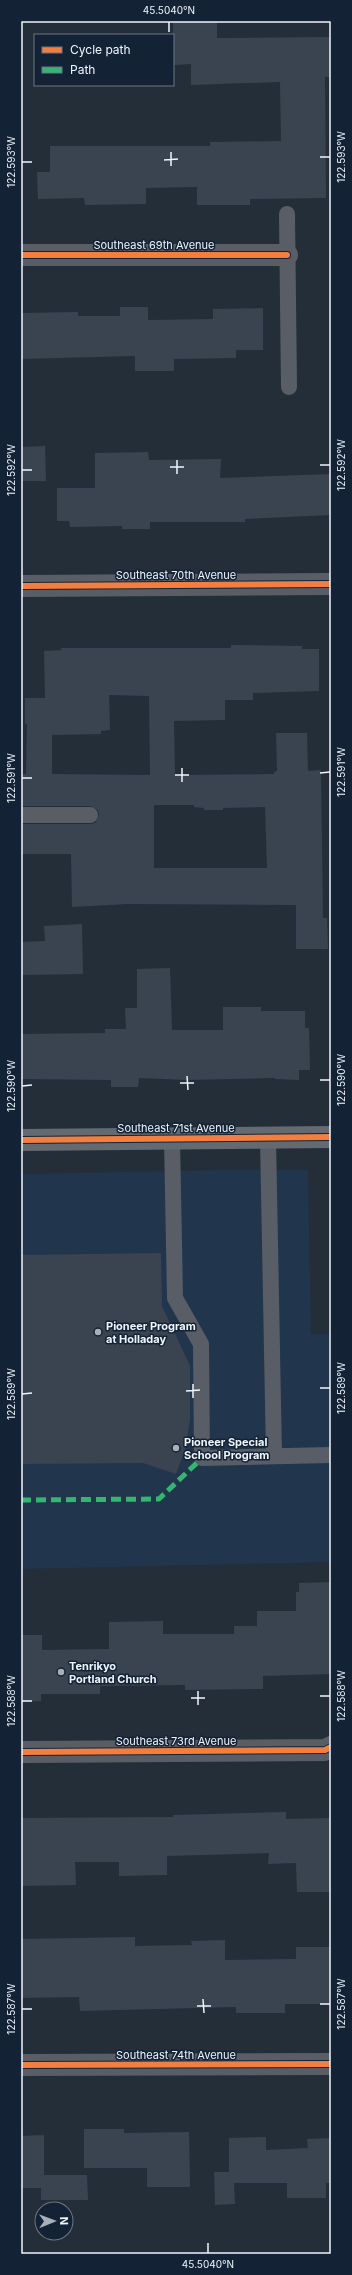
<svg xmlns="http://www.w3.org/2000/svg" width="352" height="2275" viewBox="0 0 352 2275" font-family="Inter,sans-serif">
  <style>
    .built { fill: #21354c }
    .building { fill: #3a4450; fill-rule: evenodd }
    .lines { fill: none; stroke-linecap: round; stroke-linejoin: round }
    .lane { stroke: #595e66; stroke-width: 16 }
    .street { stroke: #595e66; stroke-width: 22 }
    .secondary { stroke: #636a72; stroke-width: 22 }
    .quiet { stroke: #33b770; stroke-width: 5; stroke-dasharray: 10 5; stroke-linecap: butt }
    .cycleway-casing { stroke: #132335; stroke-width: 8 }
    .cycleway { stroke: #f27e40; stroke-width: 6 }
    .ticks { fill: none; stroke: #eff5fd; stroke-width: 1.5 }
    .poi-dot { fill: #a8afb8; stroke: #132335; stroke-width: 1.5 }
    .labels { text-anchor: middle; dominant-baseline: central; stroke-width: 3; stroke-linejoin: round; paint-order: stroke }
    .street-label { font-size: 11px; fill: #eff5fd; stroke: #132335 }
    .poi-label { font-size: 11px; font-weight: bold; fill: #eff5fd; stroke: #132335; text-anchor: start }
    .neatline { fill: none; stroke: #eff5fd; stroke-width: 1.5 }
    .ticks-label { font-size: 10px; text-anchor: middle; fill: #eff5fd }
  </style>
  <rect width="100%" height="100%" fill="#242e38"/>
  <path class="built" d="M222,1170h86l3,164h20v228l-310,7v-395z"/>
  <g class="building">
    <path d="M190,21h27v17l114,-1v40h-6l1,121 -76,1v6h-53v-18l-51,1v16l-61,1 -1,-7 -46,1 -1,-27h13v-26h160v-4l71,-1 -1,-59 -89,3v-21l-18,1v-43z"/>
    <path d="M120,307h28v13l65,-1v-10l50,-1v42h-27v8l-62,1v12h-39v-15l-114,3v-46l57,-1v4h42z"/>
    <path d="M45,446l1,35h-25v-34z"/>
    <path d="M148,452l1,8 72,-1 -1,19 111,-4v41l-86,4v3h-95v7h-28v-3l-52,1 -1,-6h-12v-33h38v-35z"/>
    <path d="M231,645l71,1v3h17v42l-66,2v7h-28v20l-51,1 1,54 99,-1v-2l3,-1 -1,-38h31l1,38 13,-1 2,148h4l1,31h-32v-44l-169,-1 -55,3 -1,-53h-50v-30h69l5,-1 4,-8 -1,-5 -8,-4h-69v-32h5l1,-50h-2v-26h20l-1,-47 18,-1 -1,-2h170zM109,695l40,1 1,79 -98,-1v-39l49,-1v-3l9,-1zM154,805h40v2l10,1v2h19v-2l42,-1 2,61h-113z"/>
    <path d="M82,924l1,50 -62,1v-33l24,-1 -1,-15z"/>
    <path d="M170,968l2,62h51v-23h38v4h44v17h4l1,42h-11v10l-24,-1v-1l-89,2 -47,-2 -1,9h-27v-7l-90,-1v-45l84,-1v-4h21l-1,-21h12v-39z"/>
    <path d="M161,1253l1,53 28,60v53l-4,28 -10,27 -33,-11 -122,1v-209z"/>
    <path d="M331,1582v92l-68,2v13l-78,1v-5l-85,1v8h-59v7l-20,1v-67h21v15l67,-1v-27l54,-1v13h71v-8h23v-15h39v-19h3v-9z"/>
    <path d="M286,1812v7l45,-1 -1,74h-33l-1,-29 -28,1 1,-11 -102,3v19l-48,1v-14h-44l1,23 -55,1v-68l152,-1v-2z"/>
    <path d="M135,1937v9l57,-1 -1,-4 34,-1v20l71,-1v-12h35v57h-46v9h-49v-6l-156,4 -1,-14 -58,1v-59z"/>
    <path d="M84,2129h40v4l65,-1 1,55h-43v-19h-63z"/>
    <path d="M44,2135v40h43l1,25h-47v-12h-20v-52z"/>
    <path d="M266,2137v13l42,-2 -1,-9 24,-1v45h-5v15h-39v-15h-53l1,21 -20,1 -1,-33h15v-34z"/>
  </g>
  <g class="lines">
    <g class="lane">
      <path d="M287,214l2,173"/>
      <path d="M21,815h69"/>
      <path d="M172,1138l3,160 26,46 1,114 129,-3"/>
      <path d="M268,1138l6,318"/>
    </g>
    <g class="street">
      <path d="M21,255h266"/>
      <path d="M21,586l310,-2"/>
      <path d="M21,1752l304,-2 6,-3"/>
      <path d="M21,2065l310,-1"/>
    </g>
    <path class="secondary" d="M21,1140l310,-3"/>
    <path class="quiet" d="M21,1500l138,-1 43,-41"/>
    <defs>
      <g id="cycleway">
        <path d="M21,255h266"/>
        <path d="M21,586l310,-2"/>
        <path d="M21,1140l310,-3"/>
        <path d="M21,1752l304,-2 6,-3"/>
        <path d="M21,2065l310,-1"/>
      </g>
    </defs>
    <use href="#cycleway" class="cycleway-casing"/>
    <use href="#cycleway" class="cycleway"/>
  </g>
  <path class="ticks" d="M169,22v10M171,152v14M320,157h10M164,160l14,-1M22,162h10M177,460v14M320,465h10M170,467h14M22,470h10M182,768v14M320,773l10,-1M175,775h14M22,778h10M187,1076l1,14M320,1080h10M180,1083h14M22,1086l10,-1M193,1384v14M320,1388h10M186,1391l14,-1M22,1394l10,-1M198,1691v14M320,1696h10M191,1698h14M22,1701h10M203,1999l1,14M320,2004h10M197,2006h14M22,2009h10M208,2243v10"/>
  <g class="poi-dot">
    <circle cx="98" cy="1332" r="4"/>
    <circle cx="176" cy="1448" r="4"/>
    <circle cx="61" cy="1672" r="4"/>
  </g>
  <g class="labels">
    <g class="street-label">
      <text x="154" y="245">Southeast 69th Avenue</text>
      <text x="176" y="575">Southeast 70th Avenue</text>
      <text x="176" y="1128">Southeast 71st Avenue</text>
      <text x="176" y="1741">Southeast 73rd Avenue</text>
      <text x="176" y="2055">Southeast 74th Avenue</text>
    </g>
    <g class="poi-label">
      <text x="106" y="1326">Pioneer Program<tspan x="106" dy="13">at Holladay</tspan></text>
      <text x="184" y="1442">Pioneer Special<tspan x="184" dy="13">School Program</tspan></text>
      <text x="69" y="1666">Tenrikyo<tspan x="69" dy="13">Portland Church</tspan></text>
    </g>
  </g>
  <rect width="352" height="2275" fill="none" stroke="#132335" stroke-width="44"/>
  <rect x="34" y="34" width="140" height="52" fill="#132335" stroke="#6b7785"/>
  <rect x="42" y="47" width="20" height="6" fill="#f27e40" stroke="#6b7785"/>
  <text x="70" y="54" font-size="12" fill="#eff5fd">Cycle path</text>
  <rect x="42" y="67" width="20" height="6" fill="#33b770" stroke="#6b7785"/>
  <text x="70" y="74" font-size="12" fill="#eff5fd">Path</text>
  <g transform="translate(54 2221) rotate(89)"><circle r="19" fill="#132335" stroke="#6b7785"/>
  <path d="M0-3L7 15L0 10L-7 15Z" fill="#a8afb8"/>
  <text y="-6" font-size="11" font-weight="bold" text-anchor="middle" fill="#eff5fd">N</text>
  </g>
  <rect x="22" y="22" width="308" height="2231" class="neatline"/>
  <g class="ticks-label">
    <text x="169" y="14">45.5040°N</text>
    <text transform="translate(341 157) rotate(-90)" y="4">122.593°W</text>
    <text transform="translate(11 162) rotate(-90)" y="4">122.593°W</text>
    <text transform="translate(341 465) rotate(-90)" y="4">122.592°W</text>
    <text transform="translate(11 470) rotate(-90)" y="4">122.592°W</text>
    <text transform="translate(341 772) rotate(-90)" y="4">122.591°W</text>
    <text transform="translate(11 778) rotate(-90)" y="4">122.591°W</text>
    <text transform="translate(341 1080) rotate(-90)" y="4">122.590°W</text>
    <text transform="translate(11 1086) rotate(-90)" y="4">122.590°W</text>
    <text transform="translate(341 1388) rotate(-90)" y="4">122.589°W</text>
    <text transform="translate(11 1394) rotate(-90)" y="4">122.589°W</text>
    <text transform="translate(341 1696) rotate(-90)" y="4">122.588°W</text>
    <text transform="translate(11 1701) rotate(-90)" y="4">122.588°W</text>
    <text transform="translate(341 2004) rotate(-90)" y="4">122.587°W</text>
    <text transform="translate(11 2009) rotate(-90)" y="4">122.587°W</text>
    <text x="208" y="2268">45.5040°N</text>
  </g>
</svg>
